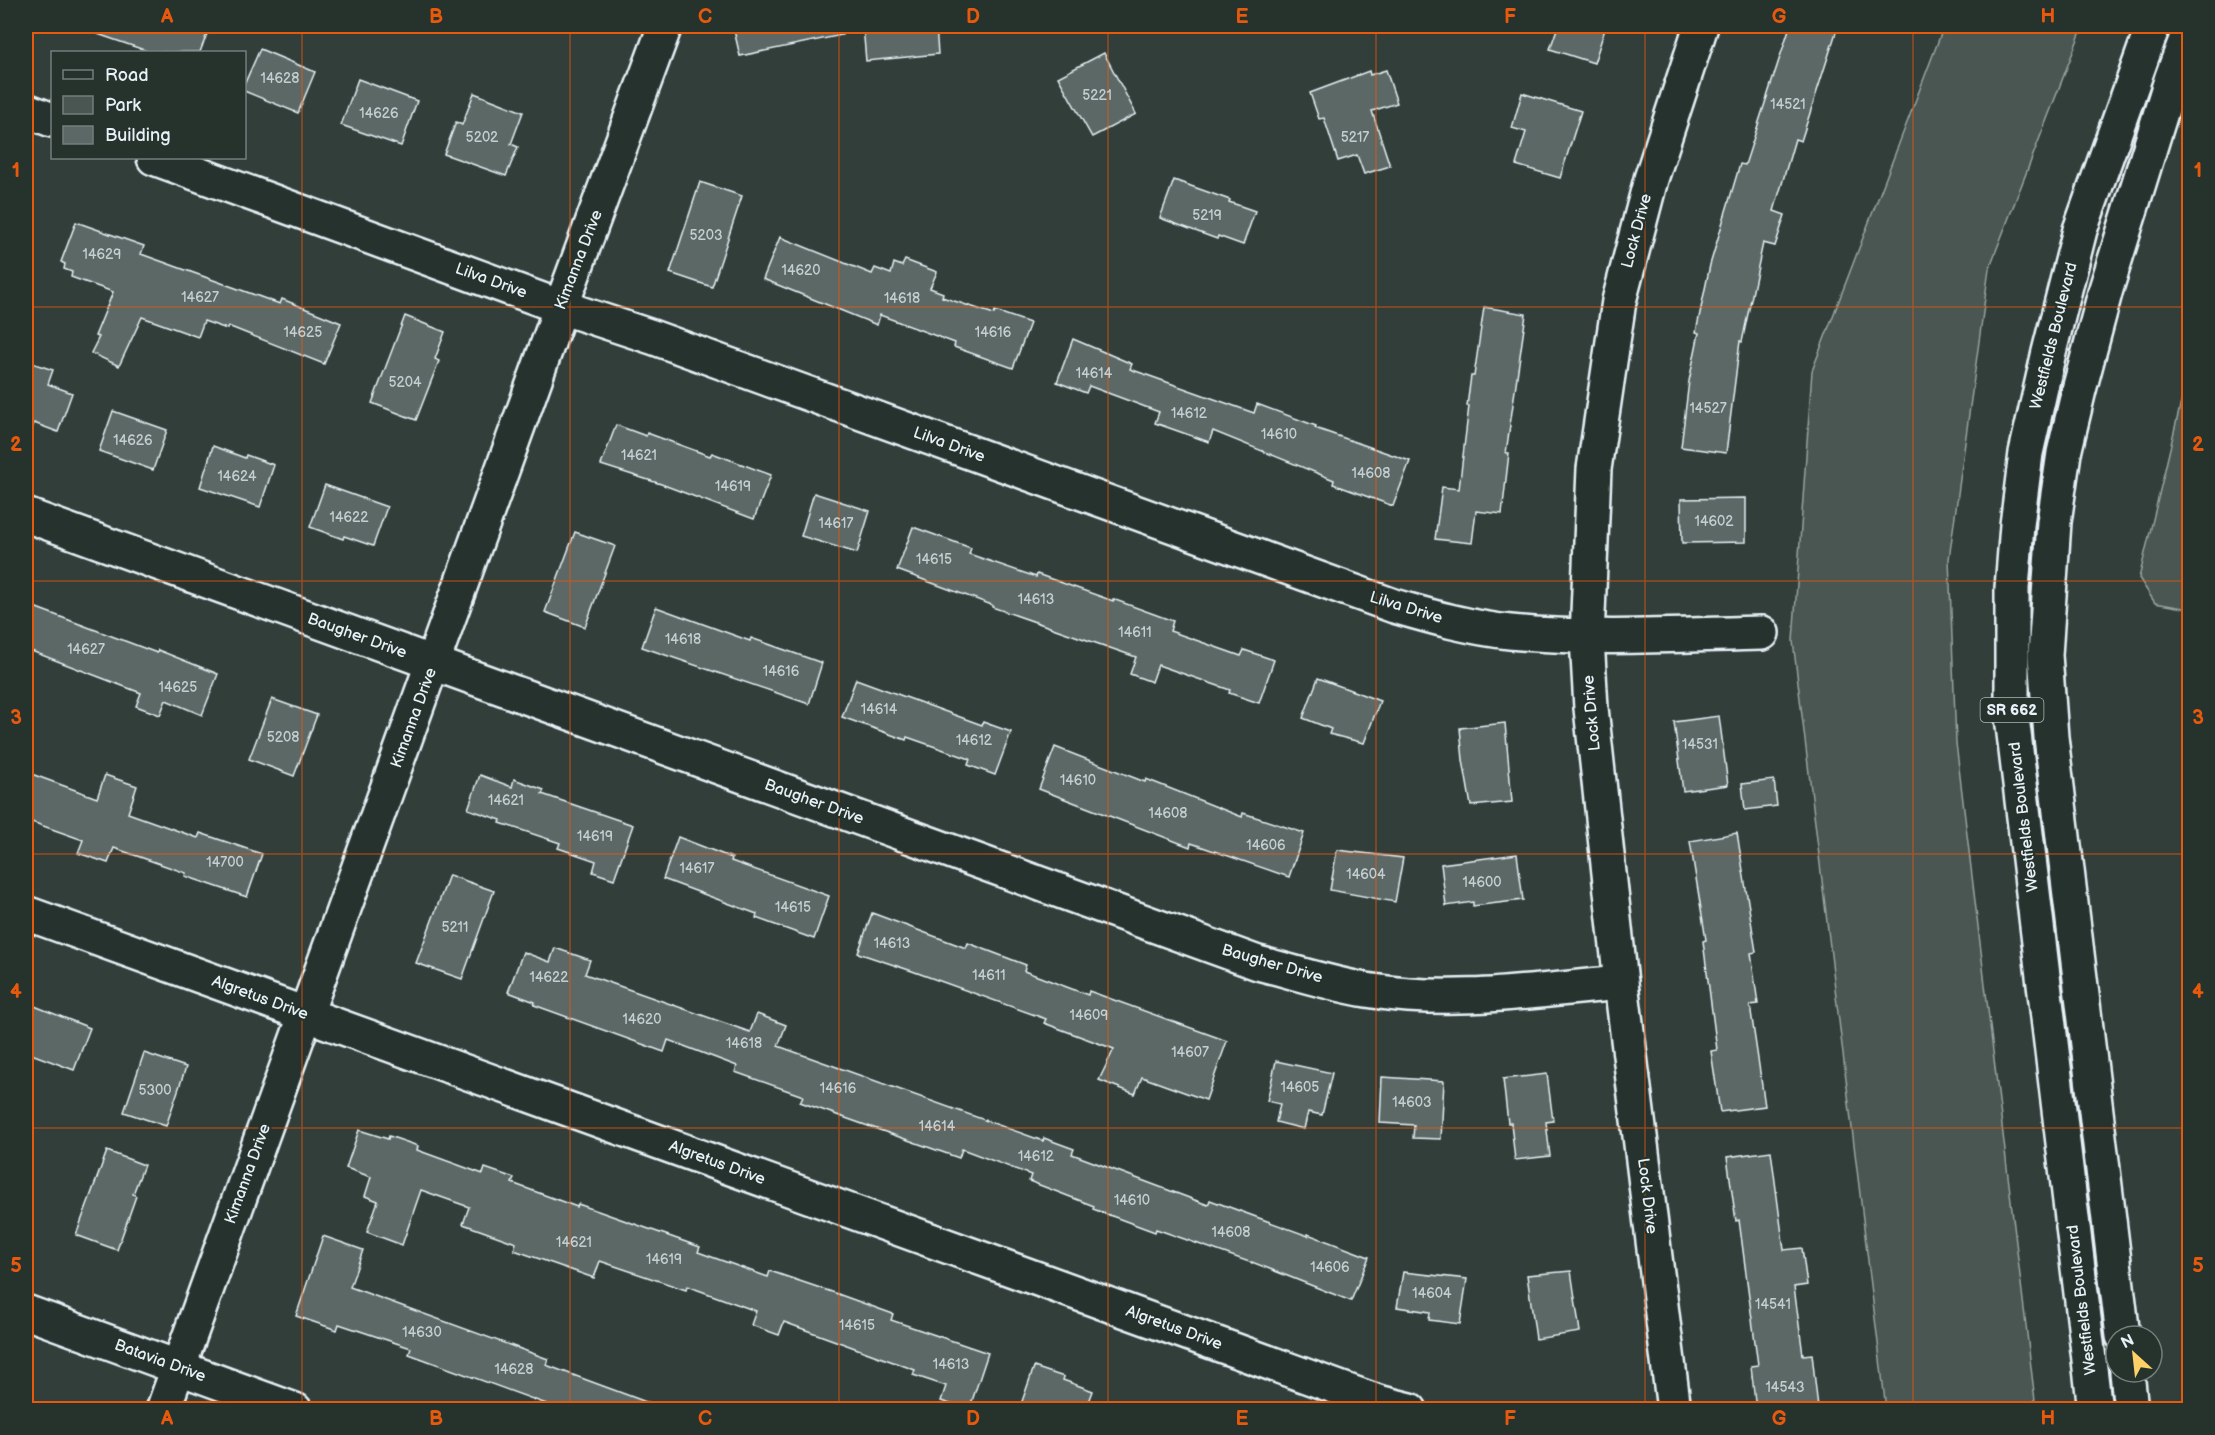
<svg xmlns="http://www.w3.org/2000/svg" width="2215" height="1435" viewBox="0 0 2215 1435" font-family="'Balsamiq Sans',sans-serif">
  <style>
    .green { fill: #495651; stroke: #98a4a4; stroke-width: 1.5 }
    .building { fill: #5c6865; stroke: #e8f1f8; stroke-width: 1.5 }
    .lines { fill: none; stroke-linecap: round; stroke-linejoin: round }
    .street-casing { stroke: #e8f1f8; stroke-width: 38 }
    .primary-casing { stroke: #e8f1f8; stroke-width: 38 }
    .street { stroke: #26332d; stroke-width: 33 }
    .primary { stroke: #26332d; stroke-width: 33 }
    .grid { fill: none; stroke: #e8590c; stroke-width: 1.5; stroke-opacity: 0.55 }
    .labels { text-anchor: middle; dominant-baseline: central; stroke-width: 4.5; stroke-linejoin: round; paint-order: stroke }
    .number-label { font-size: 14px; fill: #c5cfd3 }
    .shield { fill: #26332d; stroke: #aeb8bb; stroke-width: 1.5 }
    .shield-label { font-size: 15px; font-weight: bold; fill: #e8f1f8 }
    .street-label { font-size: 16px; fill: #e8f1f8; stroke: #26332d }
    .neatline { fill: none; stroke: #e8590c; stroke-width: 2 }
    .grid-label { font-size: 20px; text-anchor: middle; font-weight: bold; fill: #e8590c }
  </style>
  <rect width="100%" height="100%" fill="#323e39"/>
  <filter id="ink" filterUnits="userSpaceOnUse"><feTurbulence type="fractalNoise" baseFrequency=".0167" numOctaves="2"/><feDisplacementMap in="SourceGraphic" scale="12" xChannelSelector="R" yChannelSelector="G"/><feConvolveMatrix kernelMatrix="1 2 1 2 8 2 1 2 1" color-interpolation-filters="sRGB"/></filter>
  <g filter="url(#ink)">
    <g class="green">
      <path d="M1944,26h139l-94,243 -40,290 7,184 80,666h-150l-93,-768 19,-270z"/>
      <path d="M2189,369v240l-34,-6 -16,-25z"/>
    </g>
    <g class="building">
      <path d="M84,26h126l-10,26h-50l-67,-23z"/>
      <path d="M733,26h107l2,9 -102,21z"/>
      <path d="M863,26h73l2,28 -72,7z"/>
      <path d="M1558,26h48l-12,37 -44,-14z"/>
      <path d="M1790,26h48l-37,115 -6,-2 -21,72 11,4 -10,31 -12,-3 -21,99 -2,-1 -14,112 -45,-6 8,-66 10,-48 -3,-1 14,-67 30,-101 5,1z"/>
      <path d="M260,49l55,23 -17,41 -54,-22v-6z"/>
      <path d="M1104,53l32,61 -44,23 -34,-60z"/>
      <path d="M1386,70l11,33 -25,8 18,55 -26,8 -7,-19 -19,6 -14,-43 -5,1 -9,-26 59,-22 1,4z"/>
      <path d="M358,79l59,22 -16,45 -60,-21z"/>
      <path d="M474,93l49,19 -12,32 7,3 -12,29 -62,-22 12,-32 6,3z"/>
      <path d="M1522,93l59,18 -21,67 -44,-13 10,-33 -14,-4z"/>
      <path d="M1174,180l56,20 -1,2 26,9 -12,34 -25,-9 -1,3 -57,-21z"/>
      <path d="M700,182l42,14 -30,91 -42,-14z"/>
      <path d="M76,222l68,24 -3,8 139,50 2,-5 59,24 -17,41 -96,-38 -1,3 -23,-8 -6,16 -56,-20 -23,49 -28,-13 8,-16 -4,-1 18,-44 -42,-15 1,-5 -8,-3 1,-5 -4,-2z"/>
      <path d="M780,237l92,37 3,-6 16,6 3,-11 8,3 3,-6 32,12 -7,16 13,5 -1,4 52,17 1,-3 35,12 -17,45 -59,-21 1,-4 -75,-28 -3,10 -114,-46z"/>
      <path d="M1484,307l42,7 -20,139h3l-7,61 -26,-3 -4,32 -37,-4 7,-52 17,2 10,-83h-2l4,-30h3z"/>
      <path d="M405,316l40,16 -10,27 4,2 -23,59 -44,-17z"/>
      <path d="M1073,339l59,25 -2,5 124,44 3,-9 59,22 -1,2 95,33 -17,45 -60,-22 1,-4 -121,-49 -4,11 -54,-19 4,-11 -70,-26 -3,7 -29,-11z"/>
      <path d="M26,361l27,9 -5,14 24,9 -14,39 -24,-9 -5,15h-3z"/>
      <path d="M113,411l54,19 -14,40 -54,-19z"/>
      <path d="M616,425l30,11 1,-3 63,23 2,-3 59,22 -17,44 -93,-35 -60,-19z"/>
      <path d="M213,446l32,12 1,-3 28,10 -14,42 -60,-20z"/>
      <path d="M325,485l62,22 -14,39 -29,-10 -1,3 -33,-12z"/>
      <path d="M814,493l56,18 -13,42 -56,-17z"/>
      <path d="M1746,498v44l-64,1 -1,-44z"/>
      <path d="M913,527l58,21 -2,6 67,23 1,-3 76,27v-2l60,22 -3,10 71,25 3,-6 30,10 -15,43 -30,-10 1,-3 -72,-25 -6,17 -22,-8 6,-17 -144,-50v-2l-95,-35z"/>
      <path d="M575,532l40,14 -30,81 -40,-15z"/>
      <path d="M26,604l131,49 1,-3 60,24 -16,41 -36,-15 -6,15 -24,-9 5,-13 -115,-44z"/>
      <path d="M656,607l94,34 1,-3 71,25 -13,41 -167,-57z"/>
      <path d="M1318,678l62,23 -16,42 -35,-9 2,-5 -28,-11z"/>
      <path d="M856,679l126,46 1,-3 28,10 -16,43 -27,-10 2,-6 -63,-22 -1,3 -64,-23z"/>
      <path d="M272,699l45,16 -23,61 -45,-17z"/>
      <path d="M1719,716l9,69 -45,6 -9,-69z"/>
      <path d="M1505,723l7,79 -41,4 -8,-46 -3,-32z"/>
      <path d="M1055,747l90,35 1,-3 96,38 1,-4 61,20 -15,44 -98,-34 -1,4 -151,-58z"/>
      <path d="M26,772l71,26 8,-23 32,11 -9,27 70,25 2,-5 62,21 -15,43 -62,-21 1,-3 -72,-25 -6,15 -30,-10 5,-13 -57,-20z"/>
      <path d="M480,775l32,12 2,-8 30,11 -2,4 91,31 -19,54 -21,-7 3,-11 -38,-13 2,-5 -60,-20 1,-3 -33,-11z"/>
      <path d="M1774,780l3,26 -32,4 -3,-26z"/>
      <path d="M1737,833l19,119 -5,1 7,51 -8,1 15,101 -45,6 -9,-61 6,-1 -14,-109 3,-1 -16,-99z"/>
      <path d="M678,837l54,21 -1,3 98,35 -15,43 -58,-21 1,-4 -94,-35z"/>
      <path d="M1337,850l66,8 -8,44 -65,-12z"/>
      <path d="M1517,854l6,46 -50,6v-4l-27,4 -5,-42z"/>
      <path d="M449,875l45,16 -32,88 -46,-16z"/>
      <path d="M872,913l94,35 2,-5 58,22 -2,6 64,24 1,-4 138,50 -21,59 -64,-23 -7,17 -36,-14 15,-31 -70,-26 2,-4 -134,-48 -54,-18z"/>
      <path d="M555,948l35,12 -5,14 165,58 7,-18 29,11 -8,21 265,95 1,-3 30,11 -2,5 136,51 2,-5 98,36v-2l61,23 -18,44 -99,-39v1l-96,-34 -1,3 -62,-23 1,-3 -65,-25 2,-6 -69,-26 -3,9 -159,-56 3,-6 -68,-24 2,-6 -69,-26 -4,12 -130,-47 1,-3 -27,-10 15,-40 27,10z"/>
      <path d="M32,1005l58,23 -16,42 -48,-18v-29z"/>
      <path d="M144,1053l42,14 -20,59 -42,-14z"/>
      <path d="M1276,1061l56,12 -10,42 -14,-3 -4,17 -28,-7 4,-18 -13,-3z"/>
      <path d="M1547,1074l6,47 -7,1 4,34 -35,4 -4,-37h-3l-5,-44z"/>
      <path d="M1382,1077l62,4 -3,58 -28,-1 1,-13 -34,-2z"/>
      <path d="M359,1130l29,9 1,-3 29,10 -1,4 66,24 2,-6 29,10 -2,5 65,24 1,-3 122,43 -2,5 70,25 2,-6 65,22 58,21 -2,6 97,33 -19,57 -28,-9 5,-15 -33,-11 2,-5 -131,-48 -5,13 -28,-10 5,-14 -69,-25 -1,4 -86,-29 -6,17 -80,-28 2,-7 -53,-19 6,-17 -48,-17 -19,55 -35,-13 11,-31 -13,-5 6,-19 -25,-9z"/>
      <path d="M107,1151l37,14 -11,29 3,2 -19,54 -41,-15z"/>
      <path d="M1771,1151l13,99 18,-2 5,37 -13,2 9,68 9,-1 6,54 -62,2 -5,-44 7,-1 -19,-145 -3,1 -9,-64z"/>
      <path d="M323,1236l40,14 -13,37 198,72 -2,6 114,42v3h-97l-154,-56 2,-6 -72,-24 -2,6 -41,-14z"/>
      <path d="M1571,1271l9,61 -44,7 -9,-64z"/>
      <path d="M1403,1272l64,7 -7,45 -31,-4 1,-8 -33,-5z"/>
      <path d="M1034,1367l30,10 -1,3 30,11 -7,19h-67z"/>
    </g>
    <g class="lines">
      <defs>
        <g id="street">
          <path d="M26,110l26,10"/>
          <path d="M154,158l407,149 91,30 742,269c38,11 77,22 116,26 84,8 168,3 252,1"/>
          <path d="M26,515l1232,448c37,9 78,23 115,28 82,13 166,-1 248,-8"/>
          <path d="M26,913l1352,489 32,8"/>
          <path d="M26,1312l269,98"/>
          <path d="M163,1410l398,-1103 104,-281"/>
          <path d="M1674,1410l-53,-427 -30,-275 -4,-70 7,-169 25,-168 32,-122 50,-153"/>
        </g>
        <g id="primary">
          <path d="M2123,1336l-72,-599 -6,-82 9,-133 10,-69 15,-63 27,-101 66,-212 18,-48"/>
          <path d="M2127,1372l4,38"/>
          <path d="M2095,1410l-83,-693v-129l5,-63 9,-72 23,-101 31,-122 73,-204"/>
        </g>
      </defs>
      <use href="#street" class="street-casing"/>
      <use href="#primary" class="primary-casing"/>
      <use href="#street" class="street"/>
      <use href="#primary" class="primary"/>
    </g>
  </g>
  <path class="grid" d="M302,26v1384M570,26v1384M839,26v1384M1108,26v1384M1376,26v1384M1645,26v1384M1913,26v1384M26,307h2164M26,581h2164M26,854h2164M26,1128h2164"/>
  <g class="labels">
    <g class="number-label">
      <text x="280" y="78">14628</text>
      <text x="1097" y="95">5221</text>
      <text x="1788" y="104">14521</text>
      <text x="379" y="113">14626</text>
      <text x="482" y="137">5202</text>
      <text x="1355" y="137">5217</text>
      <text x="1207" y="215">5219</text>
      <text x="706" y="235">5203</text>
      <text x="102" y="254">14629</text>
      <text x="801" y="270">14620</text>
      <text x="200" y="297">14627</text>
      <text x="902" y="298">14618</text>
      <text x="303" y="332">14625</text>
      <text x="993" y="332">14616</text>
      <text x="1094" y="373">14614</text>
      <text x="405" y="382">5204</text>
      <text x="1708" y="408">14527</text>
      <text x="1189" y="413">14612</text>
      <text x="1279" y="434">14610</text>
      <text x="133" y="440">14626</text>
      <text x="639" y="455">14621</text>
      <text x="1371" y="473">14608</text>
      <text x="237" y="476">14624</text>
      <text x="733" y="486">14619</text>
      <text x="349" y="517">14622</text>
      <text x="1714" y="521">14602</text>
      <text x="836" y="523">14617</text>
      <text x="934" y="559">14615</text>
      <text x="1036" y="599">14613</text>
      <text x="1135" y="632">14611</text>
      <text x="683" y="639">14618</text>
      <text x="86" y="649">14627</text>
      <text x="781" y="671">14616</text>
      <text x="178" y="687">14625</text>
      <text x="879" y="709">14614</text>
      <text x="283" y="737">5208</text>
      <text x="974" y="740">14612</text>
      <text x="1700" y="744">14531</text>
      <text x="1078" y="780">14610</text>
      <text x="506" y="800">14621</text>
      <text x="1168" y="813">14608</text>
      <text x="595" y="836">14619</text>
      <text x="1266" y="845">14606</text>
      <text x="225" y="862">14700</text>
      <text x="697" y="868">14617</text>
      <text x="1366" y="874">14604</text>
      <text x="1482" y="882">14600</text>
      <text x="793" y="907">14615</text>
      <text x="455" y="927">5211</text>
      <text x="892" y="943">14613</text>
      <text x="989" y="975">14611</text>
      <text x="549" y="977">14622</text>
      <text x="1089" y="1015">14609</text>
      <text x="642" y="1019">14620</text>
      <text x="744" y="1043">14618</text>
      <text x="1190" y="1052">14607</text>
      <text x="1300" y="1087">14605</text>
      <text x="838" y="1088">14616</text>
      <text x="155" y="1090">5300</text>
      <text x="1412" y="1102">14603</text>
      <text x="937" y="1126">14614</text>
      <text x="1036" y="1156">14612</text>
      <text x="1132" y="1200">14610</text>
      <text x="1231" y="1232">14608</text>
      <text x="574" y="1242">14621</text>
      <text x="664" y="1259">14619</text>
      <text x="1330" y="1267">14606</text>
      <text x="1432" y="1293">14604</text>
      <text x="1773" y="1304">14541</text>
      <text x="857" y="1325">14615</text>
      <text x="422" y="1332">14630</text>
      <text x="951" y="1364">14613</text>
      <text x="514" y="1369">14628</text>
      <text x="1785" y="1387">14543</text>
    </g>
    <rect class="shield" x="1980.5" y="698" width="63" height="24" rx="4.5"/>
    <g class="shield-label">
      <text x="2012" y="710">SR 662</text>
    </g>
    <g class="street-label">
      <text transform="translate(1637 231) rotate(-75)">Lock Drive</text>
      <text transform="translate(579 260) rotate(-69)">Kimanna Drive</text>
      <text transform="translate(491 281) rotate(20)">Lilva Drive</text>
      <text transform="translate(2054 336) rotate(-76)">Westfields Boulevard</text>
      <text transform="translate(949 445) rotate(20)">Lilva Drive</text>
      <text transform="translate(1406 608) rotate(17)">Lilva Drive</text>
      <text transform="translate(357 636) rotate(20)">Baugher Drive</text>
      <text transform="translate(1592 713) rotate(-95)">Lock Drive</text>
      <text transform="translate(414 718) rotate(-70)">Kimanna Drive</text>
      <text transform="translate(814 802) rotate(20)">Baugher Drive</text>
      <text transform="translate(2024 817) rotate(-97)">Westfields Boulevard</text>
      <text transform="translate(1272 964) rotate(16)">Baugher Drive</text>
      <text transform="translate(260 998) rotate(20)">Algretus Drive</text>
      <text transform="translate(717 1163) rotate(20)">Algretus Drive</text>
      <text transform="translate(248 1174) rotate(-70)">Kimanna Drive</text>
      <text transform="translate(1647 1196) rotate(83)">Lock Drive</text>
      <text transform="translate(2082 1300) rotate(-97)">Westfields Boulevard</text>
      <text transform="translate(1174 1328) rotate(20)">Algretus Drive</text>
      <text transform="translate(160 1361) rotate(20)">Batavia Drive</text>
    </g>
  </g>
  <rect width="2215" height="1435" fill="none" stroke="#26332d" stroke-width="66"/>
  <rect x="51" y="51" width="195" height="108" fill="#26332d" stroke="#747f7e" stroke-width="1.5"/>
  <rect x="63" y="70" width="30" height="9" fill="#26332d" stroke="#747f7e" stroke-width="1.5"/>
  <text x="105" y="81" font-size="18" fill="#e8f1f8">Road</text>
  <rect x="63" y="96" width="30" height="18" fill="#495651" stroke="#747f7e" stroke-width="1.5"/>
  <text x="105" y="111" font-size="18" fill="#e8f1f8">Park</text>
  <rect x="63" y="126" width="30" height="18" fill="#5c6865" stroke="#747f7e" stroke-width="1.5"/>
  <text x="105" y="141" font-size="18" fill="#e8f1f8">Building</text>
  <g transform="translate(2134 1354) rotate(333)"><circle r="28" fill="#26332d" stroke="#747f7e" stroke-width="1.5"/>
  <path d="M0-4.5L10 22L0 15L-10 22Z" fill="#ffd166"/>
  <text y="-9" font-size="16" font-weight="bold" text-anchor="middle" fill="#e8f1f8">N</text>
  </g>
  <rect x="33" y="33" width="2149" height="1369" class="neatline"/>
  <g class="grid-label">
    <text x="167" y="23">A</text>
    <text x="436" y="23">B</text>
    <text x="705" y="23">C</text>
    <text x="973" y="23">D</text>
    <text x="1242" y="23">E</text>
    <text x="1510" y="23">F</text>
    <text x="1779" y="23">G</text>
    <text x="2048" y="23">H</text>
    <text x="16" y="177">1</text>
    <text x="2198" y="177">1</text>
    <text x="16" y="451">2</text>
    <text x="2198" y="451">2</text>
    <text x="16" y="724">3</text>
    <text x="2198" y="724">3</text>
    <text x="16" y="998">4</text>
    <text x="2198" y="998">4</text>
    <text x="16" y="1272">5</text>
    <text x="2198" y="1272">5</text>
    <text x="167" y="1425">A</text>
    <text x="436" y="1425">B</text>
    <text x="705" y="1425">C</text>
    <text x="973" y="1425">D</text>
    <text x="1242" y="1425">E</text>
    <text x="1510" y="1425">F</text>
    <text x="1779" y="1425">G</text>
    <text x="2048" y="1425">H</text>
  </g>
</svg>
